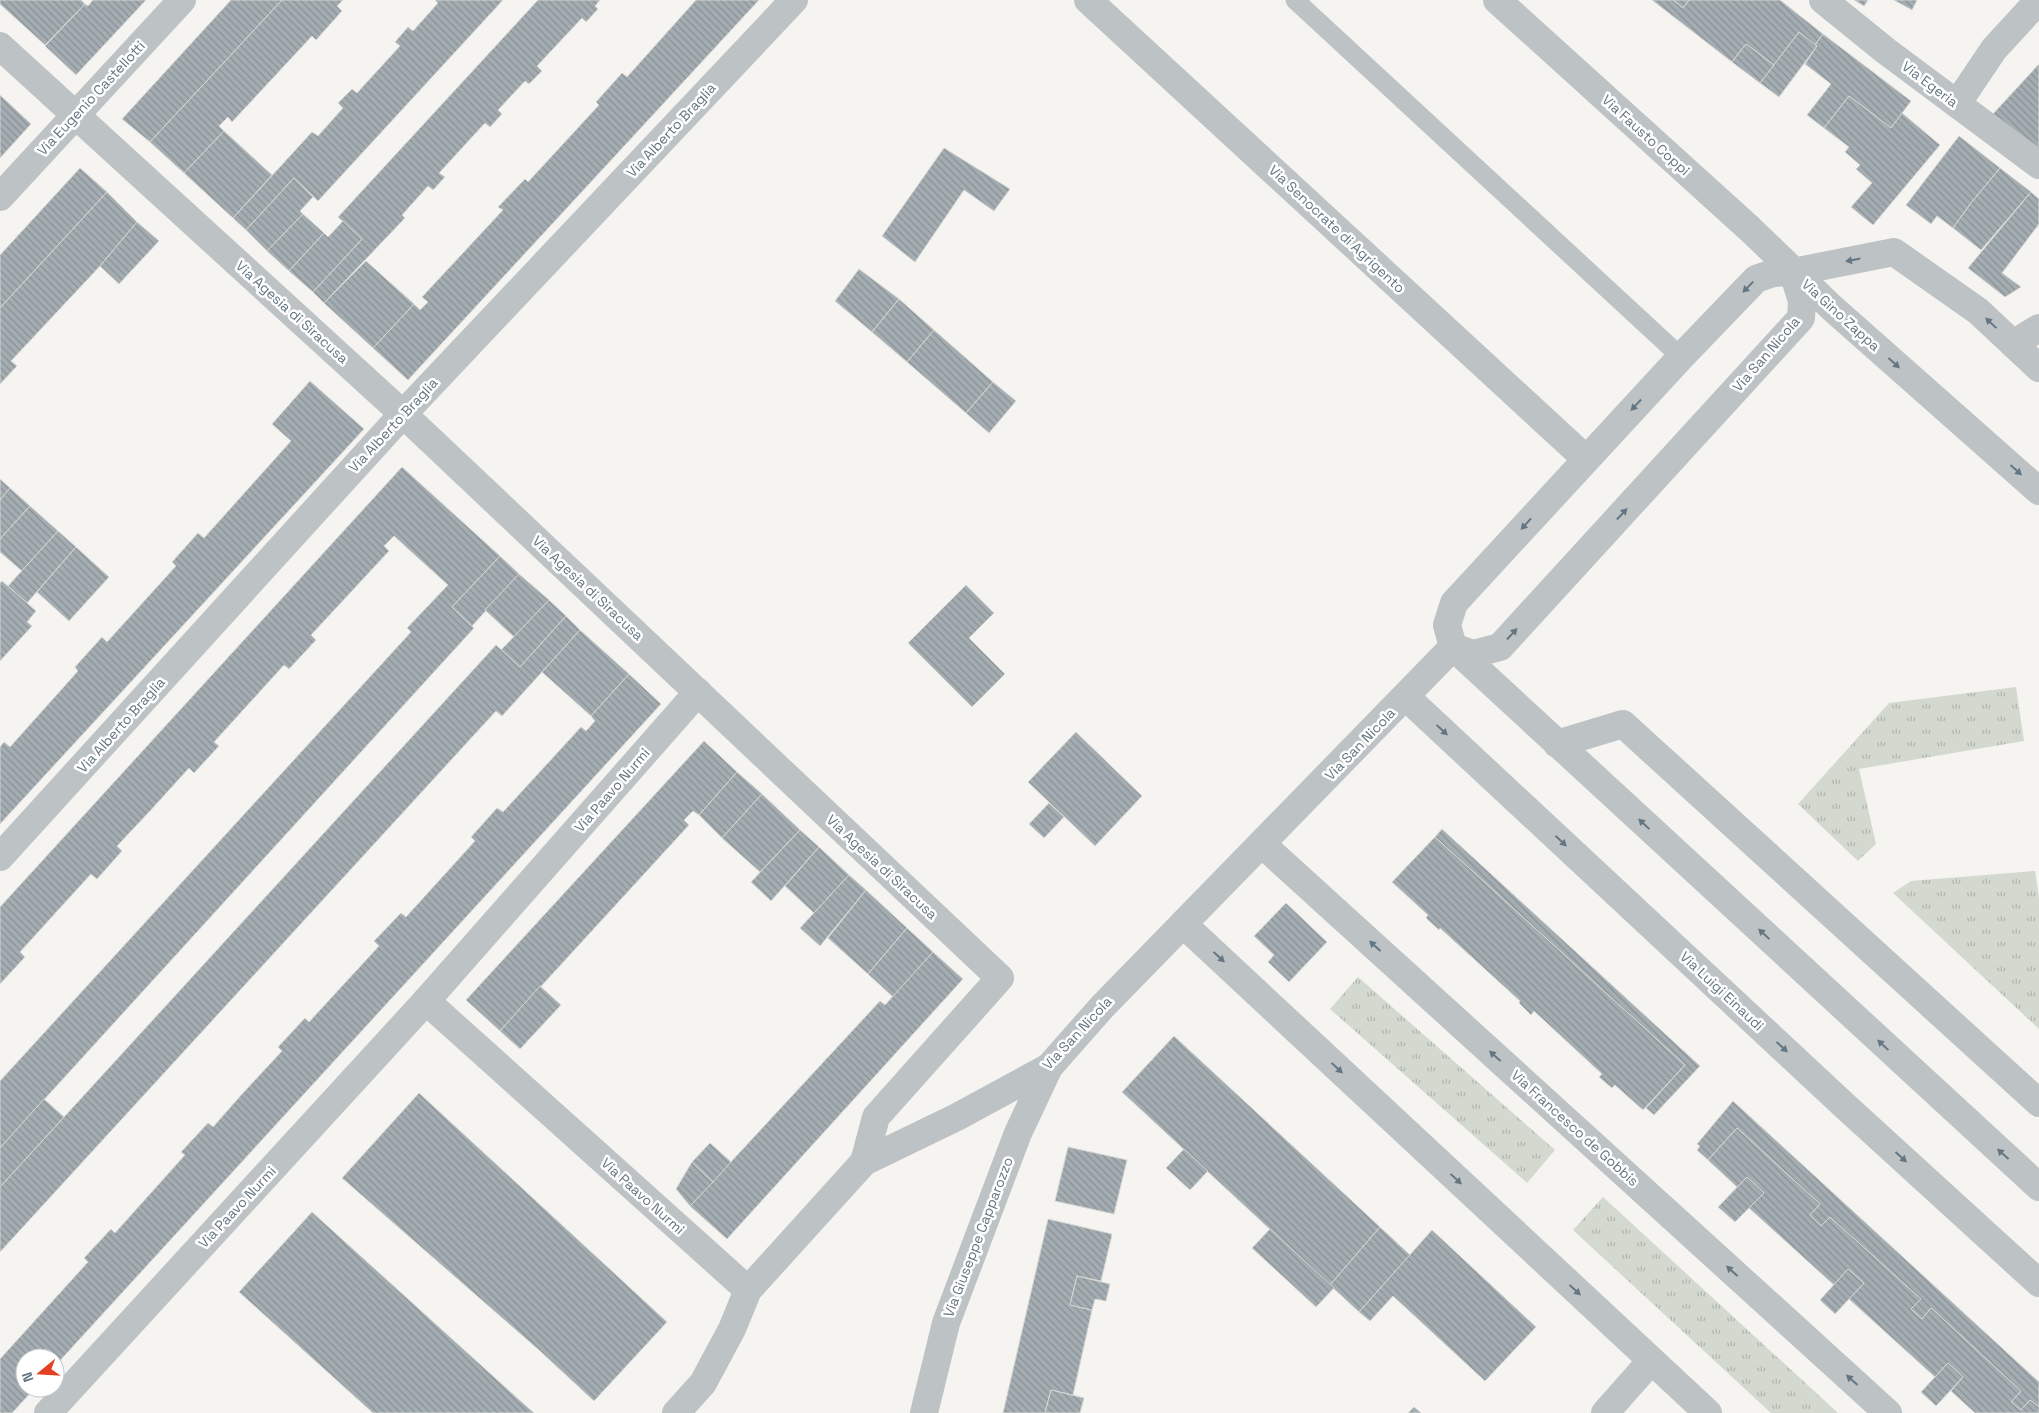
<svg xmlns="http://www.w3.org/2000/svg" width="2039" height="1413" viewBox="0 0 2039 1413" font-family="'Space Grotesk',sans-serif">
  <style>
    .grass { fill: url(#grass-tufts) }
    .building { fill: url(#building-back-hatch); stroke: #d6d6d3 }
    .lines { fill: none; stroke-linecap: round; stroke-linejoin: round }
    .service { stroke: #bdc2c5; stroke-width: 19 }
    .minor { stroke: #bdc2c5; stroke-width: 28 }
    .oneway { fill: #637682 }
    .labels { text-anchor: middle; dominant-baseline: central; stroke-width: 5; stroke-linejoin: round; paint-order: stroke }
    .street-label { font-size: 14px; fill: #637682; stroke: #fff }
  </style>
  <defs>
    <pattern id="grass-tufts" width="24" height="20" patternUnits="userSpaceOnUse" patternTransform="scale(1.25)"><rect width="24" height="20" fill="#d4d9d0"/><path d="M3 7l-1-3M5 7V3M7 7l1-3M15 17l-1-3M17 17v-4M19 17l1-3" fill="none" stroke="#b0b5ae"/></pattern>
    <pattern id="building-back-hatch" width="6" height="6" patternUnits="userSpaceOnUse" patternTransform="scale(1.25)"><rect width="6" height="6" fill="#a4adb2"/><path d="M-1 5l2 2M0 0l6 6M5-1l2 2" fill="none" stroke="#899196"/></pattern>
  </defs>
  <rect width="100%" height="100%" fill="#f5f4f0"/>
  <g class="grass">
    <path d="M2016,687l8,54 -165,28 17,75 -18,17 -60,-57 91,-101z"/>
    <path d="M2035,871l4,27v131l-146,-136 18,-12z"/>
    <path d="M1358,977l197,173 -28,33 -197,-174z"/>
    <path d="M1603,1197l235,216h-67l-198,-183z"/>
  </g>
  <g class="building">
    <path d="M0,0h81l4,4 -40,41 -45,-41z"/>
    <path d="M93,0h53l-70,75 -31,-29 40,-42 3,2z"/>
    <path d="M231,0h51l-132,142 -28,-23z"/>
    <path d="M282,0h61l-6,6 5,5 -26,29 -4,-4 -80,86 -4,-5 -9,9 5,5 -40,42 -34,-31z"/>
    <path d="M435,0h68l-185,201 -24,-23 -48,52 -13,-12 79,-86 6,4 25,-28 -5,-5 14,-14 5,4 43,-47 -5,-4 13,-15 5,4 25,-28z"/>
    <path d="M538,0h62l-5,6 3,3 -12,13 -4,-4 -45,48 5,5 -13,13 -4,-3 -27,29 4,4 -12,13 -5,-4 -46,50 6,4 -12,13 -5,-4 -26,29 3,3 -81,85 -11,-11 49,-53 -24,-22z"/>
    <path d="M696,0h63l-351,380 -35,-32 41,-44 6,6 8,-8 -6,-5 81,-87 -5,-3 27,-28 3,3 71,-77 -3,-3 26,-29 5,4z"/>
    <path d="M1652,0h21l10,8 6,-8h91l43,34 -8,11 -16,-13 -25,33 -28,-21 -14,18z"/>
    <path d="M1673,0h16l-6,8z"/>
    <path d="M1854,0h14l-4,6z"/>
    <path d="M1894,0h23l-5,10z"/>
    <path d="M1799,32l18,14 -38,51 -19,-14z"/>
    <path d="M1823,34l88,67 -20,27 -42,-32 -25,32 -17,-13 24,-31 -26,-20 12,-18 -2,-1z"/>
    <path d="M1746,44l28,21 -14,18 -28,-21z"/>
    <path d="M2039,64v89l-47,-38z"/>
    <path d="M0,95l31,29 -31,34z"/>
    <path d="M1849,96l42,32 11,-15 38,32 -67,80 -22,-18 21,-24 -16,-14 4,-4 -15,-13 4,-5 -25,-19z"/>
    <path d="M224,131l48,44 -39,43 -49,-45z"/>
    <path d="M1959,136l41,32 -29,35 -18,25 -16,-12 -6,8 -25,-19z"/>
    <path d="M944,148l66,41 -16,22 -30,-21 -49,72 -33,-26z"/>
    <path d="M80,168l27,24 -107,116v-53z"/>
    <path d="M2000,168l31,24 -50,58 -28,-22 18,-25z"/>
    <path d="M294,178l19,19 -13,14 3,3 -36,37 -21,-21z"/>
    <path d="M107,192l30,30 -37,44 -89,95 6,5 -17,18v-76z"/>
    <path d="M2031,192l8,7v25l-37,49 19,14 -16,10 -37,-29z"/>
    <path d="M303,214l21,19 -35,38 -22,-20z"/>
    <path d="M343,221l19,18 -49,53 -24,-21 35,-38 4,4z"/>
    <path d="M137,222l22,19 -40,43 -19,-18z"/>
    <path d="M366,261l48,43 -41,44 -49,-45z"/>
    <path d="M859,269l40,30 -27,33 -37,-31z"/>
    <path d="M899,299l35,31 -27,32 -35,-30z"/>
    <path d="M934,330l59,52 -27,31 -59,-51z"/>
    <path d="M310,381l54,48 -364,395v-77l4,-5 6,5 68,-76 -3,-4 27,-30 5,5 69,-76 -4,-4 26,-29 6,5 87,-97 -19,-17z"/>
    <path d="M993,382l23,19 -27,32 -23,-20z"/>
    <path d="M402,467l98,89 -48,51 22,21 -474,520v-67l411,-449 -4,-4 41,-43 -54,-49 -10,10 5,5 -78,84 5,5 -27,29 -5,-4 -70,77 5,4 -25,27 -5,-5 -40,44 -32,34 5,5 -25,28 -6,-5 -32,35 -39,43 5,5 -25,27v-77z"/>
    <path d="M0,479l10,9 -10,12z"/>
    <path d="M10,488l20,18 -30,33v-39z"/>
    <path d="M30,506l28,25 -36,40 -22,-19v-13z"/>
    <path d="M58,531l18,16 -49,56 -19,-17z"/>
    <path d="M76,547l33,30 -40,44 -32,-29z"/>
    <path d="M500,556l19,18 -47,52 -20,-19z"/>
    <path d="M519,574l30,26 -35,37 -29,-27z"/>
    <path d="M2,581l34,30 -9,11 5,4 -32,35v-78z"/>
    <path d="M966,585l28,28 -25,25 36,36 -33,33 -64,-64z"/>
    <path d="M549,600l17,16 -46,51 -19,-17z"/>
    <path d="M566,616l14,14 -78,86 -6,-5 -496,541v-65l496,-542 24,22z"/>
    <path d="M580,630l49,44 -38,42 -49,-44z"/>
    <path d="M629,674l32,30 -606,662v-8h-30v30h10l-23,25h-12v-54l88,-97 -4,-4 27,-29 4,4 70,-78 -4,-3 27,-29 5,4 30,-34 39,-42 -4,-4 27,-29 4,4 70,-76 -5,-5 27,-28 5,4 69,-76 -4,-4 26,-29 6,4 78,-85 5,4 9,-10 -4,-5z"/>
    <path d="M1076,732l66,64 -47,50 -67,-64z"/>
    <path d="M704,741l33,31 -38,43 -6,-4 -9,9 5,5 -189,206 -34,-31z"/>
    <path d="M737,772l25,22 -40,44 -23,-23z"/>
    <path d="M762,794l38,36 -40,42 -38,-34z"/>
    <path d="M1049,803l15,14 -20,21 -15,-14z"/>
    <path d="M1442,829l258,237 -46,49 -8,-7 39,-43 -250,-228z"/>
    <path d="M800,830l19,17 -48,54 -20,-19z"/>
    <path d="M1435,837l250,228 -42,45 -28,-25 -3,3 -13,-11 3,-3 -68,-63 -3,4 -12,-12 1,-2 -80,-73 -1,2 -13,-12 2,-3 -36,-33z"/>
    <path d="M819,847l30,28 -35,38 -29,-27z"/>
    <path d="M849,875l17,15 -46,56 -20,-18z"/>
    <path d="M866,890l41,38 -39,46 -40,-36z"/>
    <path d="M1286,903l41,39 -38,40 -21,-20 6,-7 -20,-19z"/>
    <path d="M907,928l26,24 -40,45 -25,-23z"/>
    <path d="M933,952l30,27 -236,260 -37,-33 190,-205 5,4z"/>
    <path d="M540,986l21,19 -41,44 -20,-18z"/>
    <path d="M1174,1036l206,191 -50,58 -208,-193z"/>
    <path d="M419,1093l248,229 -73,79 -55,-51 -197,-172z"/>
    <path d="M44,1099l20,18 -64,70v-39z"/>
    <path d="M1733,1101l306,281v25l-9,-7 -9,10 -10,-8 10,-11 -90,-83 -9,11 -11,-10 10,-10 -91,-82 -9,9 -11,-11 10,-11 -83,-76 -29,32 -11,-10 3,-4 -3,-2z"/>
    <path d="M1737,1128l83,76 -10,11 11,11 9,-9 91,82 -10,10 11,10 9,-11 90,83 -10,11 10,8 9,-10 9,7v6h-64l-24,-22 12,-14 -15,-14 -13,14 -86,-78 15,-16 -16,-14 -14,16 -85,-77 15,-15 -17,-16 -10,10 -29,-27z"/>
    <path d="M710,1143l21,19 -18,20 -21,-20z"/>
    <path d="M1068,1147l59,13 -13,54 -59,-13z"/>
    <path d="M1184,1149l24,22 -18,19 -24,-22z"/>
    <path d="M692,1162l21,20 -23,24 -14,-17z"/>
    <path d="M1747,1177l17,16 -29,29 -17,-15z"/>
    <path d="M312,1212l204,185 18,16h-161l-134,-121z"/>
    <path d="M1048,1219l64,15 -1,5 -10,42 -24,-5 -7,29 22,5 -19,85 -22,-5 -6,23h-42z"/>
    <path d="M1380,1227l30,28 -51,57 -29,-27z"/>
    <path d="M1270,1229l64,59 -18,19 -64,-59z"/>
    <path d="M1432,1230l104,97 -51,54 -92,-85 -23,25 -11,-9z"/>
    <path d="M1848,1269l16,14 -29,31 -15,-14z"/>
    <path d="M1077,1276l33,8 -4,17 -11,-2 -3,11 -22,-5z"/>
    <path d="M1948,1363l15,14 -27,29 -15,-14z"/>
    <path d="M1051,1390l33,8 -4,15h-35z"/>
    <path d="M1414,1407l7,6h-13z"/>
  </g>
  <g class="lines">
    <path class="service" d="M1295,0l386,357"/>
    <g class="minor">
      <path d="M1088,0l498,459"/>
      <path d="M1497,0l254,230 80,77 208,184"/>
      <path d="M1823,0l63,51 153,114"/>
      <path d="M0,46l403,368 597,564 -124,139 -12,45"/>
      <path d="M1957,104l37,-55 45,-49"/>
      <path d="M0,197l182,-197"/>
      <path d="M2013,344l26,-16"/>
      <path d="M1453,647l-6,-22 7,-22 227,-246 75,-78 17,-6 20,-1 101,-20 84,59 61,57"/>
      <path d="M1453,647l586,540"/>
      <path d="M1453,647l20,7 27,-7 301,-329 1,-17 -9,-29"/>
      <path d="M1406,697l440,410 193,176"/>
      <path d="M1557,744l66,-20 416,379"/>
      <path d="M1262,844l626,569"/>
      <path d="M0,857l403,-443 391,-414"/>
      <path d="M1183,924l525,489"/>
      <path d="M426,1001l322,289"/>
      <path d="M48,1413l378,-412 272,-309"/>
      <path d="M676,1413l27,-30 29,-54 16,-39 116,-128 93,-45 92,-50 53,-60 351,-360"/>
      <path d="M924,1413l22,-90 72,-190 31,-66"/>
      <path d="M1605,1413l46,-52"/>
    </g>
  </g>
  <defs><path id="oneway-solid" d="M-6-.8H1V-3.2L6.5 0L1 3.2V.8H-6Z" transform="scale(1.25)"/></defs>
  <g class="oneway">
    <use href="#oneway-solid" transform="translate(1853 260) rotate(169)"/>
    <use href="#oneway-solid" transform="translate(1748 287) rotate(134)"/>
    <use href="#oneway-solid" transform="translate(1991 323) rotate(-137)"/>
    <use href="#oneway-solid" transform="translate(1894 363) rotate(42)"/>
    <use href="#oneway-solid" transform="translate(1636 405) rotate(133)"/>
    <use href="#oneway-solid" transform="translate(2016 470) rotate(42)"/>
    <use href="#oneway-solid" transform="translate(1622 514) rotate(-47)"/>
    <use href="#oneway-solid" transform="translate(1526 524) rotate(132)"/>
    <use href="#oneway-solid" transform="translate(1512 634) rotate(-47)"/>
    <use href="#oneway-solid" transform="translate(1442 730) rotate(43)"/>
    <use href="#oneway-solid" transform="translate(1644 824) rotate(-137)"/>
    <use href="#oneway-solid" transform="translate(1561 841) rotate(43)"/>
    <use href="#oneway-solid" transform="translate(1764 934) rotate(-137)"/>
    <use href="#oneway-solid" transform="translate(1375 946) rotate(-138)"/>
    <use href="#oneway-solid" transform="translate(1219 957) rotate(43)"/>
    <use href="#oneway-solid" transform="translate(1883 1045) rotate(-137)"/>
    <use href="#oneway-solid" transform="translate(1782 1047) rotate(43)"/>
    <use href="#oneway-solid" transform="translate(1495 1056) rotate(-138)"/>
    <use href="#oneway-solid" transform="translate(1337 1068) rotate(43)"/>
    <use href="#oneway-solid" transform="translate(2003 1154) rotate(-138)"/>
    <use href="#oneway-solid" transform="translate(1901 1157) rotate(42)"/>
    <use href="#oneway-solid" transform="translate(1456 1179) rotate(43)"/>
    <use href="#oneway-solid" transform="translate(1732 1271) rotate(-138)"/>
    <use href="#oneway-solid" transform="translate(1575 1290) rotate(43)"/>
    <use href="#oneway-solid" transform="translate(1852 1380) rotate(-138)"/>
  </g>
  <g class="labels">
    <g class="street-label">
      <text transform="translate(1930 84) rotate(37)">Via Egeria</text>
      <text transform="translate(91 98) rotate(-47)">Via Eugenio Castellotti</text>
      <text transform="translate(671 130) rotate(-47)">Via Alberto Braglia</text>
      <text transform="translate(1646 135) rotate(42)">Via Fausto Coppi</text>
      <text transform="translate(1337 229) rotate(43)">Via Senocrate di Agrigento</text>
      <text transform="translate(292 312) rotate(42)">Via Agesia di Siracusa</text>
      <text transform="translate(1841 315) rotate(42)">Via Gino Zappa</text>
      <text transform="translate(1766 354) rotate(-49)">Via San Nicola</text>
      <text transform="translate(393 425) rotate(-47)">Via Alberto Braglia</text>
      <text transform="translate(588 588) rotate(43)">Via Agesia di Siracusa</text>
      <text transform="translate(121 725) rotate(-48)">Via Alberto Braglia</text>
      <text transform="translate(1360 744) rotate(-46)">Via San Nicola</text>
      <text transform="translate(612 790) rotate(-49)">Via Paavo Nurmi</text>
      <text transform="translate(882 867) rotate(43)">Via Agesia di Siracusa</text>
      <text transform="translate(1722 991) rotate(43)">Via Luigi Einaudi</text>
      <text transform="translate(1077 1033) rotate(-47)">Via San Nicola</text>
      <text transform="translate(1575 1128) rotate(42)">Via Francesco de Gobbis</text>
      <text transform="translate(643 1196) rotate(42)">Via Paavo Nurmi</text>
      <text transform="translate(237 1207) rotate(-47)">Via Paavo Nurmi</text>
      <text transform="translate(978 1237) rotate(-69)">Via Giuseppe Capparozzo</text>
    </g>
  </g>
  <g transform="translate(40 1373) rotate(252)"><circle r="24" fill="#ffffff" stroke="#c1c8cd"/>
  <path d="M0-4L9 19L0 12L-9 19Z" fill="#e24123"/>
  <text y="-8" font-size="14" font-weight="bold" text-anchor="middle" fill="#637682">N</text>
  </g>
</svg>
